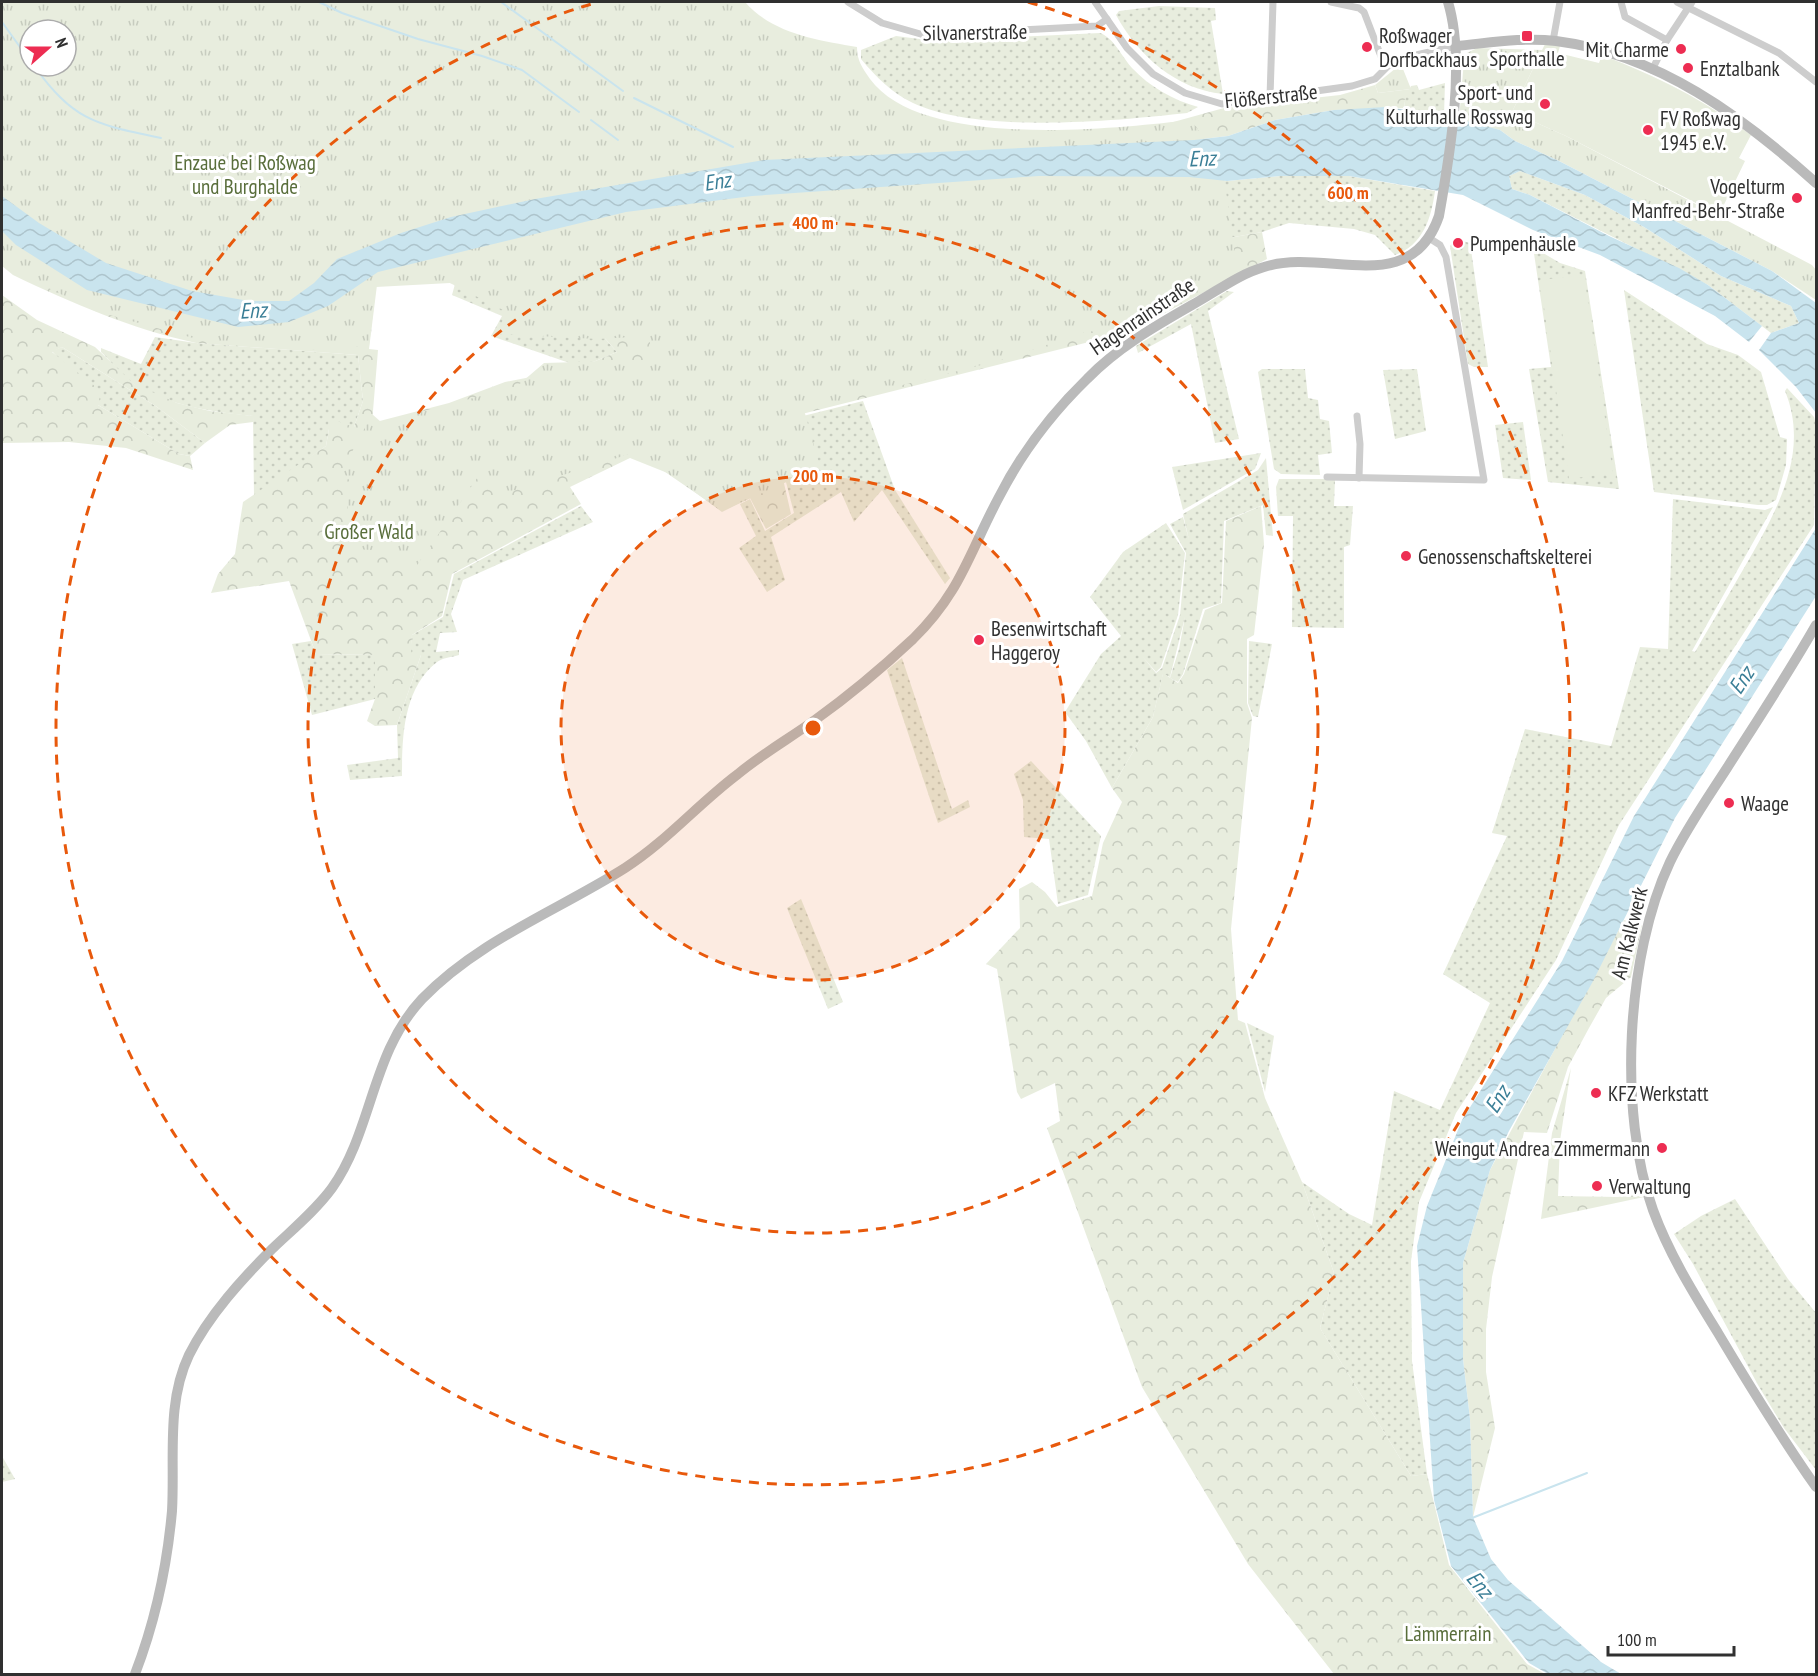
<svg xmlns="http://www.w3.org/2000/svg" width="1818" height="1676" viewBox="0 0 1818 1676" font-family="'PT Sans Narrow',sans-serif">
  <style>
    .grass { fill: url(#grass-dots) }
    .forest { fill: url(#forest-crowns) }
    .park { fill: url(#park-tufts); fill-rule: evenodd }
    .pitch { fill: #e8edde }
    .water { fill: url(#water-waves) }
    .lines { fill: none; stroke-linecap: round; stroke-linejoin: round }
    .stream { stroke: #c9e4ee; stroke-width: 2 }
    .street { stroke: #cdcdcd; stroke-width: 7 }
    .secondary { stroke: #bababa; stroke-width: 10 }
    .ring { fill: none; stroke: #e8590c; stroke-width: 3; stroke-dasharray: 10 8 }
    .poi-dot { fill: #ed2d52; stroke: #fff; stroke-width: 2 }
    .labels { text-anchor: middle; dominant-baseline: central; stroke-width: 6; stroke-linejoin: round; paint-order: stroke }
    .street-label { font-size: 21px; fill: #303030; stroke: #fff }
    .poi-label { font-size: 21px; fill: #303030; stroke: #fff; text-anchor: start }
    .park-label { font-size: 21px; fill: #596e3b; stroke: #fff }
    .water-label { font-size: 22px; font-style: italic; fill: #3a7e96; stroke: #fff }
    .centre { fill: #e8590c; stroke: #fff; stroke-width: 3 }
    .ring-label { font-size: 18px; text-anchor: middle; font-weight: bold; fill: #e8590c; stroke: #fff; stroke-width: 6; stroke-linejoin: round; paint-order: stroke }
  </style>
  <defs>
    <pattern id="grass-dots" width="8" height="8" patternUnits="userSpaceOnUse" patternTransform="scale(1.5)"><rect width="8" height="8" fill="#e8edde"/><path d="M2 2h.1M6 6h.1" fill="none" stroke="#c7ccbf" stroke-width="1.8" stroke-linecap="round"/></pattern>
    <pattern id="forest-crowns" width="20" height="18" patternUnits="userSpaceOnUse" patternTransform="scale(1.5)"><rect width="20" height="18" fill="#e8edde"/><path d="M2 6a3 3 0 1 1 6 0M12 15a3 3 0 1 1 6 0" fill="none" stroke="#c7ccbf"/></pattern>
    <pattern id="park-tufts" width="24" height="20" patternUnits="userSpaceOnUse" patternTransform="scale(1.5)"><rect width="24" height="20" fill="#e8edde"/><path d="M3 7l-1-3M5 7V3M7 7l1-3M15 17l-1-3M17 17v-4M19 17l1-3" fill="none" stroke="#c7ccbf"/></pattern>
    <pattern id="water-waves" width="16" height="10" patternUnits="userSpaceOnUse" patternTransform="scale(1.5)"><rect width="16" height="10" fill="#c9e4ee"/><path d="M0 5q4-4 8 0t8 0" fill="none" stroke="#adc4cc"/></pattern>
  </defs>
  <rect width="100%" height="100%" fill="#fff"/>
  <g class="grass">
    <path d="M1159,6l56,2 1,12 -5,1 12,73c-48,-5 -85,-39 -107,-79l3,-4z"/>
    <path d="M1100,33c14,5 22,24 32,35 18,19 41,32 66,39l-11,6c-72,8 -209,21 -274,-10 -21,-10 -37,-26 -52,-44v-9l35,-14 39,5z"/>
    <path d="M1445,83l-1,32 -39,-7 -1,-7 7,-15 6,-1 2,5z"/>
    <path d="M1520,171l65,24 59,32 77,49 70,30 8,17 -28,10 -63,-48 -178,-90 -18,-6 -3,-13z"/>
    <path d="M1280,176h69l86,15c-4,28 -12,54 -40,64l-20,-20 -21,-6 -65,-6 -27,9 -204,37 -511,4 70,79 -36,15 -90,-31 11,-20 -50,-21 3,-11 -56,-11 790,-96 38,4z"/>
    <path d="M1455,239l15,4 18,124h-14l-6,-3 -18,-118z"/>
    <path d="M1533,247l27,16 25,8 34,218 -71,-7 -19,-113 22,-2z"/>
    <path d="M1624,290l83,54 31,11 23,17 19,65 7,2 -1,26 -10,35 -9,5h-9l-104,-13z"/>
    <path d="M1227,291l7,1 -26,19 31,128 -24,4 -24,-119 -53,29 -2,-7z"/>
    <path d="M155,337l41,6 162,12 5,46 -9,26 -25,2 -3,17 -72,51 -1,-81c-40,-4 -83,-10 -118,-31 -13,-8 -23,-23 -34,-33v-4l40,16z"/>
    <path d="M62,347l95,60 48,36 -15,13 -11,-2 -81,-49 -46,-54z"/>
    <path d="M1262,369h43l3,29 10,2 2,19 9,2 3,32 -14,2 2,20 -39,-1 -7,-5 -16,-97z"/>
    <path d="M1417,369l9,62 -31,8 -12,-69z"/>
    <path d="M1787,388l27,29 2,8 -2,100 -195,300 -63,135 -100,153 -37,89 -8,59 1,100 15,113 -16,2 -91,-148 14,-55 -32,-91 47,32 23,11 22,-134 46,19 50,-107 -47,-29 64,-138 -15,-3 33,-104 86,17 29,-99 28,2 5,-150 92,11 8,-3 -81,144 3,1c16,-28 33,-56 49,-84 31,-54 67,-114 41,-177z"/>
    <path d="M863,401l32,89 55,88 -5,6 -63,-94 -28,32 -13,-30 -70,45 14,43 -18,12 -28,-44 17,-12 -16,-32 10,-5 15,32 29,-18 -23,-89z"/>
    <path d="M1523,422l8,58 -28,-2 -8,-53z"/>
    <path d="M1261,453l-6,16 -72,41 -11,-43z"/>
    <path d="M1266,458l7,78 -7,-1 -3,-30 -39,16 -3,82 -18,6 -20,65 -5,8 -8,-4 9,-29 6,-32 -15,60 -7,-3 -10,43 -41,71 -26,-47 -21,-29 36,-58 20,-18 -31,-39 33,-45 43,-29 19,30 -7,62 -17,52 -5,5 -13,-15 13,16 6,-5 18,-53 6,-62 -16,-29 13,-7 6,23 -6,-26 75,-44z"/>
    <path d="M1279,479h56l-1,27h19l-3,39 -6,2v81l-52,-1 1,-111h-15l-2,-29z"/>
    <path d="M581,506l12,16 -130,58 -12,34 6,18 -17,1 -4,19 23,-2v5c-7,2 -17,3 -22,7 -34,27 -35,75 -35,114l-52,4 -3,-15 51,-7 -1,-33 24,-70h-11l2,-20 31,-18 11,-43z"/>
    <path d="M311,641l5,13 59,1v44l-63,16 -20,-71z"/>
    <path d="M1249,641l23,3 -14,73 -5,-1 -5,-13z"/>
    <path d="M902,658l50,151 16,-9 2,7 -32,16 -51,-153z"/>
    <path d="M1031,761l70,75 -13,59 -30,9 -9,-65 -25,-2 -1,-37 -9,-26z"/>
    <path d="M801,899l42,103 -15,7 -41,-101z"/>
    <path d="M1247,1023l27,13 -9,56z"/>
    <path d="M1735,1199l53,80 28,34v157l-32,-42 -26,-43 -65,-121 -19,-30 27,-18z"/>
    <path d="M2,1456l13,23 -13,3z"/>
  </g>
  <g class="forest">
    <path d="M1375,85l3,8 33,-4 -7,12 1,7 -71,2 -59,10 -47,16 -34,4 -46,-11 76,-21 116,-13z"/>
    <path d="M1262,232l5,27 -138,73 -359,90 21,92 -25,15 -16,-31 -28,14 -52,-38 -40,-16 -60,29 11,17 -129,70 -10,42 -30,19 -1,20h10l-24,70 -22,1 -8,-5 8,-22v-44l-59,-1 -27,-73 -78,12 7,-19 17,-20 8,-52 83,-56 3,-17 -1,-11 26,9 9,-26 -5,-46 -162,-12c-67,-15 -122,-39 -183,-68l-11,-9v-31l376,42 -9,72 9,1 -6,73 77,-20 56,-21 76,-15 36,-15 -70,-80 511,-3z"/>
    <path d="M2,295l35,25 58,27 39,37 43,19 33,8 43,5v6l-23,3 -25,18 -48,-36 -95,-60 -10,5 49,39 -3,14 81,49 11,2 3,14 -67,-22 -57,-6 -67,1z"/>
    <path d="M1261,506l3,38 -10,91 -7,4v64l5,15 -21,211 7,91 7,3 20,75 37,84 32,91 -14,55 91,148 16,-2 22,91 78,99 18,10h-211l-86,-110 -106,-177 -95,-259 13,-7 -5,-38 -34,16 -4,-7 -20,-123 -11,-5 34,-36 -1,-39 13,-7 13,10 12,15 35,-11 11,-53 19,-41 -10,-14 41,-71 10,-44 15,10 6,-9 21,-64 17,-7 4,-82z"/>
    <path d="M1624,920l18,5 -11,52 -25,21 -17,30 -21,39 -21,66 -23,-1 -32,145 -6,52v43l9,56 -22,89 -3,-98 -7,-60v-96l27,-93z"/>
    <path d="M1571,1068l-11,73 -2,55 60,1 23,-7 3,7 -103,22 11,-86z"/>
  </g>
  <g class="park">
    <path d="M2,2h743c28,32 73,38 112,45 0,14 5,20 13,32 52,71 242,50 321,41l31,43 15,105 -115,60 -36,4 -85,28 -197,50 16,57 -98,44 -86,-59 -127,40 -27,-21 -71,103 -11,-4 11,-18 -57,-3 -7,-22 2,-47 -7,-9 30,-57 9,8 135,-35 28,-24 106,-3v-24l-52,3 -99,-5 6,-23 -55,-28 -74,4 -7,59 -70,4 -84,-6 -120,-33 -93,-46zM30,30h36v36h-36z"/>
    <path d="M1477,48l65,2 -30,62 54,24 246,129 4,5v30l-44,-29 -213,-110 -44,-20 -15,-11 -41,-10 5,-60 3,-7z"/>
    <path d="M1401,64l10,25 -33,4 -3,-8z"/>
  </g>
  <g class="pitch">
    <path d="M1545,44l15,2 -2,7 41,10 3,-8c56,22 101,44 149,80l-12,23 6,3 -26,54 -153,-79 -54,-24z"/>
    <path d="M1584,275l29,198 -44,6 -29,-199z"/>
  </g>
  <g class="water">
    <path d="M1386,107l58,8 56,15 15,11 44,20 213,110 44,32v110l-20,-26 -37,-37 12,-17 28,-10 -8,-17 -70,-30 -77,-49 -59,-32 -65,-24 -11,5 3,13 18,6 79,41 70,32 29,17 54,41 -13,16 -34,-26 -115,-61 -67,-25 -70,-35 -114,-19h-69l-53,5 -38,-4 -150,-1 -287,20 -126,16 -248,60 -50,34 -39,16 -51,5 -151,-37 -71,-45 -14,-14v-35l37,27 67,40 86,28 57,10h40l25,-18 23,-24 64,-26 50,-16 84,-18 229,-39 430,-20 34,-4 47,-16 59,-10z"/>
    <path d="M1816,528v68l-141,222 -83,165 -83,148 -19,39 -27,93v96l7,60 3,98 18,42 17,21 93,82 20,12h-73l-19,-11 -78,-97 -17,-66 -17,-254 10,-40 35,-86 100,-159 72,-145z"/>
  </g>
  <g class="lines">
    <g class="stream">
      <path d="M319,2l23,11 76,26 64,17 40,14 57,42"/>
      <path d="M501,2l122,89"/>
      <path d="M2,22l28,39"/>
      <path d="M34,66c41,56 61,58 127,72"/>
      <path d="M634,98l99,49"/>
      <path d="M591,120l27,20"/>
      <path d="M1472,1518l115,-45"/>
    </g>
    <g class="street">
      <path d="M848,2l34,21 42,12 173,-9 10,-7"/>
      <path d="M1095,2l32,46 26,26 32,19 37,11 130,-18 23,-7 19,-19 62,-14"/>
      <path d="M1331,2l28,6 5,4 18,47 6,7"/>
      <path d="M1621,2l4,15 42,23"/>
      <path d="M1677,2l102,51 37,29"/>
      <path d="M1553,41l7,-39"/>
      <path d="M1652,70l15,-30 25,-38"/>
      <path d="M1270,97l3,-95"/>
      <path d="M1357,416l3,28 -1,34"/>
      <path d="M1327,477l157,3 -38,-223 -6,-12 -11,-7"/>
    </g>
    <g class="secondary">
      <path d="M1456,46c33,-3 67,-9 100,-5 102,13 187,76 260,142"/>
      <path d="M1816,625c-28,49 -59,96 -89,143 -20,31 -41,61 -57,94 -44,93 -52,251 -17,348 16,44 41,84 65,123 31,52 63,104 98,154"/>
      <path d="M135,1674c20,-52 32,-107 37,-163 3,-52 -6,-108 17,-156 20,-40 53,-76 84,-107 20,-19 43,-38 59,-60 41,-58 39,-135 90,-189 57,-59 135,-88 203,-131 42,-27 73,-64 113,-94 24,-20 52,-36 77,-54 35,-25 67,-52 98,-81 48,-47 56,-86 86,-142 23,-45 52,-83 88,-118 32,-33 72,-55 112,-78 21,-12 41,-27 65,-34 62,-20 146,33 175,-51 11,-62 27,-154 9,-214"/>
    </g>
  </g>
  <circle cx="813" cy="728" r="252" fill="#e8590c" fill-opacity=".12"/>
  <g class="ring">
    <circle cx="813" cy="728" r="252"/>
    <circle cx="813" cy="728" r="505"/>
    <path d="M1028 2A757 757 0 1 1 598 2"/>
  </g>
  <g class="poi-dot">
    <rect x="1521" y="30" width="12" height="12" rx="3"/>
    <circle cx="1367" cy="47" r="6"/>
    <circle cx="1681" cy="49" r="6"/>
    <circle cx="1688" cy="68" r="6"/>
    <circle cx="1545" cy="104" r="6"/>
    <circle cx="1648" cy="130" r="6"/>
    <circle cx="1797" cy="198" r="6"/>
    <circle cx="1458" cy="243" r="6"/>
    <circle cx="1406" cy="556" r="6"/>
    <circle cx="979" cy="640" r="6"/>
    <circle cx="1729" cy="803" r="6"/>
    <circle cx="1596" cy="1093" r="6"/>
    <circle cx="1662" cy="1148" r="6"/>
    <circle cx="1597" cy="1186" r="6"/>
  </g>
  <g class="labels">
    <g class="street-label">
      <text transform="translate(975 32) rotate(-1)">Silvanerstraße</text>
      <text transform="translate(1271 96) rotate(-6)">Flößerstraße</text>
      <text transform="translate(1142 316) rotate(-34)">Hagenrainstraße</text>
      <text transform="translate(1629 933) rotate(-76)">Am Kalkwerk</text>
    </g>
    <g class="poi-label">
      <text x="1379" y="35">Roßwager<tspan x="1379" dy="24">Dorfbackhaus</tspan></text>
      <text x="1669" y="49" text-anchor="end">Mit Charme</text>
      <text x="1527" y="58" text-anchor="middle">Sporthalle</text>
      <text x="1700" y="68">Enztalbank</text>
      <text x="1533" y="92" text-anchor="end">Sport- und<tspan x="1533" dy="24">Kulturhalle Rosswag</tspan></text>
      <text x="1660" y="118">FV Roßwag<tspan x="1660" dy="24">1945 e.V.</tspan></text>
      <text x="1785" y="186" text-anchor="end">Vogelturm<tspan x="1785" dy="24">Manfred-Behr-Straße</tspan></text>
      <text x="1470" y="243">Pumpenhäusle</text>
      <text x="1418" y="556">Genossenschaftskelterei</text>
      <text x="991" y="628">Besenwirtschaft<tspan x="991" dy="24">Haggeroy</tspan></text>
      <text x="1741" y="803">Waage</text>
      <text x="1608" y="1093">KFZ Werkstatt</text>
      <text x="1650" y="1148" text-anchor="end">Weingut Andrea Zimmermann</text>
      <text x="1609" y="1186">Verwaltung</text>
    </g>
    <g class="park-label">
      <text x="245" y="162">Enzaue bei Roßwag<tspan x="245" dy="24">und Burghalde</tspan></text>
      <text x="369" y="531">Großer Wald</text>
      <text x="1448" y="1633">Lämmerrain</text>
    </g>
    <g class="water-label">
      <text transform="translate(1202 158) rotate(-2)">Enz</text>
      <text transform="translate(717 181) rotate(-9)">Enz</text>
      <text transform="translate(253 310) rotate(-3)">Enz</text>
      <text transform="translate(1741 680) rotate(-57)">Enz</text>
      <text transform="translate(1497 1099) rotate(-58)">Enz</text>
      <text transform="translate(1480 1584) rotate(50)">Enz</text>
    </g>
  </g>
  <circle cx="813" cy="728" r="9" class="centre"/>
  <g class="ring-label">
    <text x="1348" y="199">600 m</text>
    <text x="813" y="229">400 m</text>
    <text x="813" y="482">200 m</text>
  </g>
  <rect width="1818" height="1676" fill="none" stroke="#303030" stroke-width="6"/>
  <g transform="translate(48 48) rotate(69)"><circle r="28" fill="#ffffff" stroke="#acacac" stroke-width="1.5"/>
  <path d="M0-4.5L10 22L0 15L-10 22Z" fill="#ed2d52"/>
  <text y="-9" font-size="16" font-weight="bold" text-anchor="middle" fill="#303030">N</text>
  </g>
  <path d="M1608 1646v9h126v-9" fill="none" stroke="#303030" stroke-width="3"/>
  <text x="1617" y="1646" font-size="18" fill="#303030" stroke="#ffffff" stroke-width="4.5" paint-order="stroke">100 m</text>
</svg>
